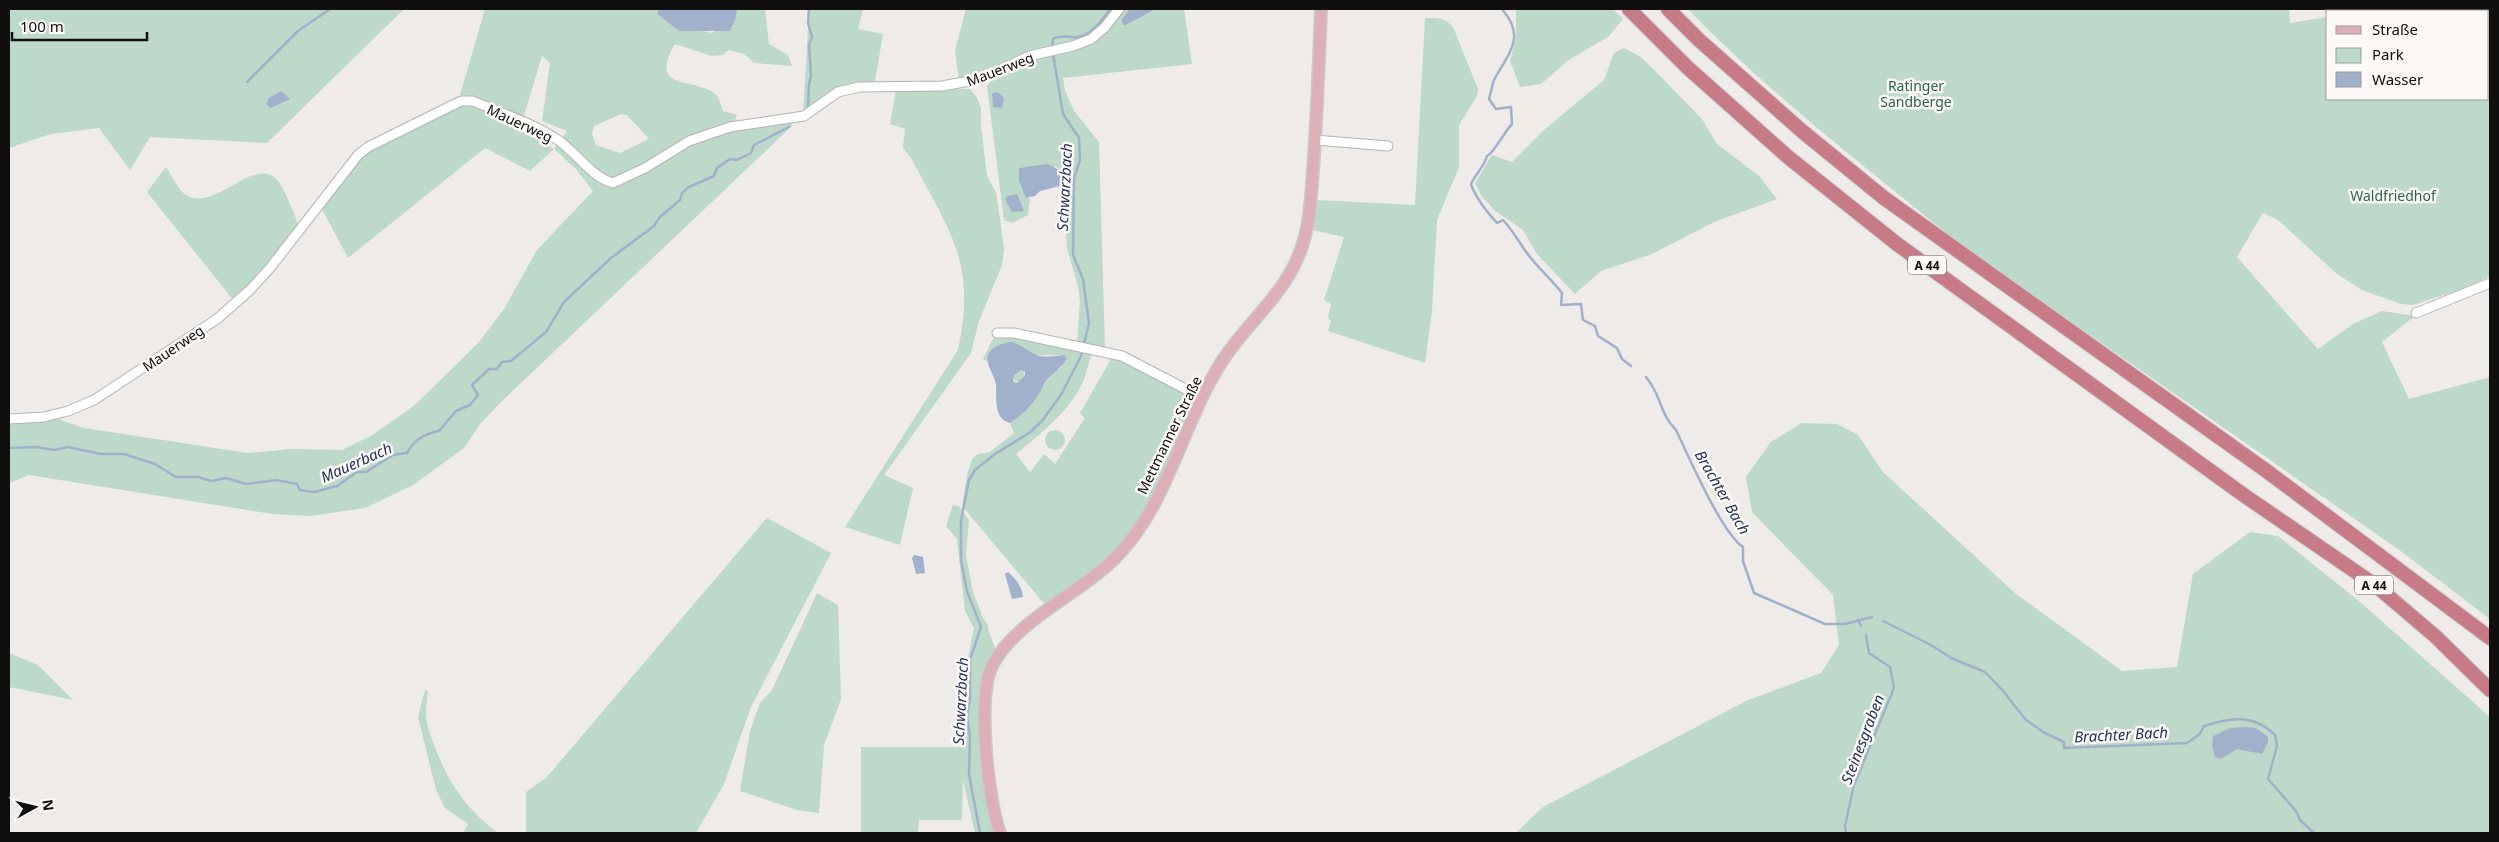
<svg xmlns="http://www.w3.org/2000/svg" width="2499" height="842" viewBox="0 0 2499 842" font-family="'Noto Sans',sans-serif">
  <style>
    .green { fill: #bcd9ca; fill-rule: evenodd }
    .water { fill: #a1b0cb; fill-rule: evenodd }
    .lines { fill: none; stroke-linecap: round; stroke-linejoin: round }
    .stream { stroke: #a1b0cb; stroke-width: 2.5 }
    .minor-casing { stroke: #b5b3b0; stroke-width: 11 }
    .major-casing { stroke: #cacaca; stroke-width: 14 }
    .highway-casing { stroke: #cacaca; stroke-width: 16 }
    .minor { stroke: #fff; stroke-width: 9 }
    .major { stroke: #ddb0b7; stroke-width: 11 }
    .highway { stroke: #c67b87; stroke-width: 14 }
    .labels { text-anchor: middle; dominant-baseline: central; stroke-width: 5; stroke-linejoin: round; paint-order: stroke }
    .shield { fill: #fcf9f6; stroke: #575554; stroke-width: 1 }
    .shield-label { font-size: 12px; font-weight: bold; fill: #100f0e }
    .street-label { font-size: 14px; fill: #100f0e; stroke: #fcf9f6 }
    .park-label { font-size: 14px; fill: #2c644b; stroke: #fcf9f6 }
    .water-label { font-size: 15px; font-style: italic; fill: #20335a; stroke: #fcf9f6 }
  </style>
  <rect width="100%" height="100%" fill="#eeebe8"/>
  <g class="green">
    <path d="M9,9h395l-137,134 -117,-6 -20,33 -31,-42 -48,6 -42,14z"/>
    <path d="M485,9h174l-2,5 22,17 15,-2 18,4 24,-15 1,-9h28l4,35 19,11 4,11 -38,-3 -10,-9 -15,-4 -6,5 -11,1 -37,-12c-30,50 26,32 42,52 3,3 4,11 6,15l14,4 -4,11 59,-4v4l-291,276 -21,22 -16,24 -51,37 -48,23 -54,8 -39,-2 -243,-39 -20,8v-60l33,-2 13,-3 29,10 164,25 43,-4 51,1 29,-14 44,-31 64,-63 25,-33 33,-59 56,-59 -18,-23 -21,-19 -24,22 -45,-23 -137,110 -27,-51 38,-49 11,-8 94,-46h11l79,45 13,-18 -25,-10 8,-58 -8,-7 -19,63 -63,-24zM621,114l6,1 22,24 -29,14 -24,-8 -4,-11 2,-8z"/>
    <path d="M808,9h55l-5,20 25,5 -8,47 -15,4 -57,30 6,-103z"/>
    <path d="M966,9h150l-16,19 -11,8 -130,47 -4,-33z"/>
    <path d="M1123,9h7l-9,11 3,6 32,-17h28l8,55 -129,14 2,13 9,20 25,31 6,207 -28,-5 3,-43 -2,-15 -11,-38 -2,-33 3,-69 -7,25 -6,-5 -29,32h4l-2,17 -16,8 -8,-3 -17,-134 7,-8 35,-18 54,-12 12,-7z"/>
    <path d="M1516,9h97l10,10 -15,18 -38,22 -29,25 -21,3 -10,-26 6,-23z"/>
    <path d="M1688,9h601l1,14 38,-6v82h160v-88h-125l16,-2h111v267l-22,11 -55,18 -12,-1 -39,-14 -25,-16 -59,-54 -15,-7 -26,44 81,92 35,-25 29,-13 33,5 -33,26 27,57 81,-22v242l-92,-70 -432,-300 -52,-42 -4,3 3,-4c-78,-63 -157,-126 -225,-197z"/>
    <path d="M1425,18c12,0 19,-1 28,9l25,62 -1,7 -18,29v42l-22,53 -5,91 -7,52 -97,-32 3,-10 -3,-3 3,-14 -7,-4 20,-63 -32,-7 5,-30 98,5z"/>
    <path d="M1624,48l17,9 23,23 38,39 15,25 42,32 18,23 -63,23 -62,32 -51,17 -26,23 -38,-40 -14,-24 -29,-20 -13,-15 -6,-12 17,-28 20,7 33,-33 59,-49 10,-27z"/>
    <path d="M970,89l7,9 4,10v18l6,50 9,17 5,32 3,24 -2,16 -23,56 -8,32 -87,122 29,13 -13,57 -55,-18 113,-177c19,-87 -8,-118 -47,-192l-8,-10 2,-19 -15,-5 6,-34z"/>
    <path d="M166,167c6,9 12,23 20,28 28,18 70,-42 92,-14 9,13 15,31 21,45l-22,29 -43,46 -87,-109z"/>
    <path d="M1001,335l87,15 3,6c-3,9 -5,21 -10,30 -14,27 -42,49 -65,68l14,18 14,-18 11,10 30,-46 -5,-5 34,-59 85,46 -41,90 -37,57 -74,60 -85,-101 5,-31 5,-16 6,-5 12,-2 24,-19 -4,-10c24,-13 29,-41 52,-56l2,-12 -75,1 -1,6 -5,-3 10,-20z"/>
    <circle cx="1019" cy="376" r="6"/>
    <path d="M1802,423l35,1 21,11 25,37 133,122 106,77 55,-4 16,-93 57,-42 28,4 82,66 130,115v116h-974l27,-26 203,-106 75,-28 18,-28 -6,-50 -81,-83 -6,-35 25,-35z"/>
    <circle cx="1055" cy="440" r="10"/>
    <path d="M953,505l6,1 10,14 -3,35 7,37 10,26 5,7v4l8,22 -11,27 12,155h-22l-12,-53 -1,40h-43l-1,13h-57v-86h103l3,-84 7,-35 -9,-17 -8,-72 -11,-13z"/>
    <path d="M767,518l64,35 -80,154 -27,77 -28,49h-170v-41l21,-15z"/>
    <path d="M817,593l21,12 3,94 -17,46 -5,68 -22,-3 -57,-19 10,-60 10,-28 12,-13z"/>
    <path d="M9,653l29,12 35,35 -64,-13z"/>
    <path d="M425,690l3,1c-1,10 -3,21 -1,31 1,8 5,17 8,25 13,36 32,63 63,86h-35l5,-9 -23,-16 -9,-18 -18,-73z"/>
  </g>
  <g class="water">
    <path d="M659,9h78l-1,9 -6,13h-51l-22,-17z"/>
    <path d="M1130,9h26l-32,17 -3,-6z"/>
    <path d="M281,91l9,8 -20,9 -4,-4 3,-6z"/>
    <path d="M994,92l5,1 5,5 -2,10 -9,-1 -1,-13z"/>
    <path d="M1048,164l13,7 -1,15 -20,5 -5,5 -9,2 -7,-17v-13z"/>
    <path d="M1017,194l7,17 -12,1 -7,-13 2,-3z"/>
    <path d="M1011,342c10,2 16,9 25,13 7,3 21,1 28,0l3,3c-5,10 -14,15 -21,23 -3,4 -3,7 -6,11 -7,12 -18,24 -30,31 -17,-4 -13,-25 -14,-38 -1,-8 -6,-14 -8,-22 -4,-14 13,-20 23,-21zM1021,370l4,2v4l-8,7 -4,-2 1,-6z"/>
    <path d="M914,555l9,2 2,16 -9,1 -4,-16z"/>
    <path d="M1008,572c8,7 14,15 15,25l-11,2 -7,-25z"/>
    <path d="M2245,727l11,1 12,9v5l-6,12 -25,-5 -16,10 -6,-2 -3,-11 1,-10 18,-8z"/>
  </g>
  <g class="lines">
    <g class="stream">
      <path d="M1502,9c25,29 6,44 -8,71 -2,5 -3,13 -5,19l7,10 15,-2 1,17c-7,7 -19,30 -25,32 -3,11 -11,17 -16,28 5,15 15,27 26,39l6,-3c10,11 13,17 21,29 9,14 27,30 38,44l-1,12 20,-1 2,16 12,6 3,10 19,12 5,11 9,7"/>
      <path d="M1052,49l1,-10c8,-5 15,-1 24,-2 15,-2 25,-17 33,-28"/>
      <path d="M247,82l51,-51 32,-22"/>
      <path d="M808,107l1,-23 2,-8 -2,-31 3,-8 -4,-14 1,-14"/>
      <path d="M1646,377c16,19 13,36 30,53 13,27 45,102 67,117v14l11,32 71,31h20l27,-7"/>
      <path d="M9,448l27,-1 18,3 14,-3 33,7h23l31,10 21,13h22l13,4 15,-3 20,6 30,-4 21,4 3,6 14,2 23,-6 20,-14h9l27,-17 14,-2c7,-13 17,-19 32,-22l17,-20 14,-6 8,-10 -6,-10 17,-16h8l5,-7 9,-1 35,-29 18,-30 47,-44 43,-32 6,-9 20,-17 2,-7 7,-6 25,-11 3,-8 13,-9 7,1 14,-7 3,-8 35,-18"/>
      <path d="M1858,620l3,6"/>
      <path d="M1883,621l48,24 20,13 34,14 19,20 21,27 18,13 21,10v6l123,-5 13,-9 4,-8c26,-9 50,-12 71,9l2,11 -9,33 28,32 4,9 14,13"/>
      <path d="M980,833l-11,-59 1,-38 -3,-19 3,-19v-38l11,-33 -14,-36 -6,-31v-39l8,-41 6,-10 20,-16 34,-21 13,-12 19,-26 20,-39 8,-33 -6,-44 -10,-24 1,-77 6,-18 -1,-22 -16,-24 -10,-60"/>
      <path d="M1846,833l-1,-7 9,-41 38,-92 2,-6 -4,-20 -21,-14 -3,-18"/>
    </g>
    <defs>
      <g id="minor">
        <path d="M1315,140l73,6"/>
        <path d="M2416,313l74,-30"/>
        <path d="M997,333h17l108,23 81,42"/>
        <path d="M9,419l35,-2 24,-6 26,-11 123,-81 33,-29 20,-22 88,-113 10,-8 93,-46h12c27,12 60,22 85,39 19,13 33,37 55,43l32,-15 44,-27 41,-14 74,-11 34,-24 21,-5 83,-1 39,-7 48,-23 44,-10 18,-7 14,-12 14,-18"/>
      </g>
      <path id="major" d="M1000,833c-12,-33 -23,-136 -8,-167 23,-46 92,-74 127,-112 50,-53 63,-130 102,-191 23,-37 60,-65 77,-106 12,-28 13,-58 15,-88 4,-53 6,-107 8,-160"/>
      <g id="highway">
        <path d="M1629,9l59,59 100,89 109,87 348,252 130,89 60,51 55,54"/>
        <path d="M1668,9l31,31 104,92 81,66 384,274 222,166"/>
      </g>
    </defs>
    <use href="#minor" class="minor-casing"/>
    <use href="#major" class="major-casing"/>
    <use href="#highway" class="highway-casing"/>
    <use href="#minor" class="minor"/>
    <use href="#major" class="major"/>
    <use href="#highway" class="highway"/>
  </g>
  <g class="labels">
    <g class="shield">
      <rect x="1908" y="255.5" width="38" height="19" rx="4"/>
      <rect x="2355" y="575.5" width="38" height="19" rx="4"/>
    </g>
    <g class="shield-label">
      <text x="1927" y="265">A 44</text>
      <text x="2374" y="585">A 44</text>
    </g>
    <g class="street-label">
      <text transform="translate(1000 69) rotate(-21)">Mauerweg</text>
      <text transform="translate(520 123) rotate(25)">Mauerweg</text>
      <text transform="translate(173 348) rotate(-34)">Mauerweg</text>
      <text transform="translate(1169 435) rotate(-64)">Mettmanner Straße</text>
    </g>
    <g class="park-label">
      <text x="1916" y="85">Ratinger<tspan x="1916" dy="16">Sandberge</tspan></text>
      <text x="2393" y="195">Waldfriedhof</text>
    </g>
    <g class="water-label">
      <text transform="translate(1064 187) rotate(-87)">Schwarzbach</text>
      <text transform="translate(356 462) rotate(-24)">Mauerbach</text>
      <text transform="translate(1723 492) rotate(60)">Brachter Bach</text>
      <text transform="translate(960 701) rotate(-87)">Schwarzbach</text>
      <text transform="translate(2121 734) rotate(-3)">Brachter Bach</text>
      <text transform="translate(1862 739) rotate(-69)">Steinesgraben</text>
    </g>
  </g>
  <rect width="2499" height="842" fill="none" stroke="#100f0e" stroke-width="20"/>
  <rect x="2326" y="10" width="162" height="90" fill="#fcf9f6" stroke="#9e9b99"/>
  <rect x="2336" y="26" width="25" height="8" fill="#ddb0b7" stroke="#9e9b99"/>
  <text x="2372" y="35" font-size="15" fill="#100f0e">Straße</text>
  <rect x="2336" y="48" width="25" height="15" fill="#bcd9ca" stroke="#9e9b99"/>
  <text x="2372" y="60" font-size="15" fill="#100f0e">Park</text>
  <rect x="2336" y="72" width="25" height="15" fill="#a1b0cb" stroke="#9e9b99"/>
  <text x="2372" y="85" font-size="15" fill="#100f0e">Wasser</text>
  <g transform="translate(35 807) rotate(82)" stroke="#fcf9f6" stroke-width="4" paint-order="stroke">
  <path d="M0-4L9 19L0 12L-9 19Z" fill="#100f0e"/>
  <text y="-8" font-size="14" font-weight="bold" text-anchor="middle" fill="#100f0e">N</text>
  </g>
  <path d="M12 32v8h135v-8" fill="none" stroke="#100f0e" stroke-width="2.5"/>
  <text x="20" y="32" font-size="15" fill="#100f0e" stroke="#fcf9f6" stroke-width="4" paint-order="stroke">100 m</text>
</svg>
